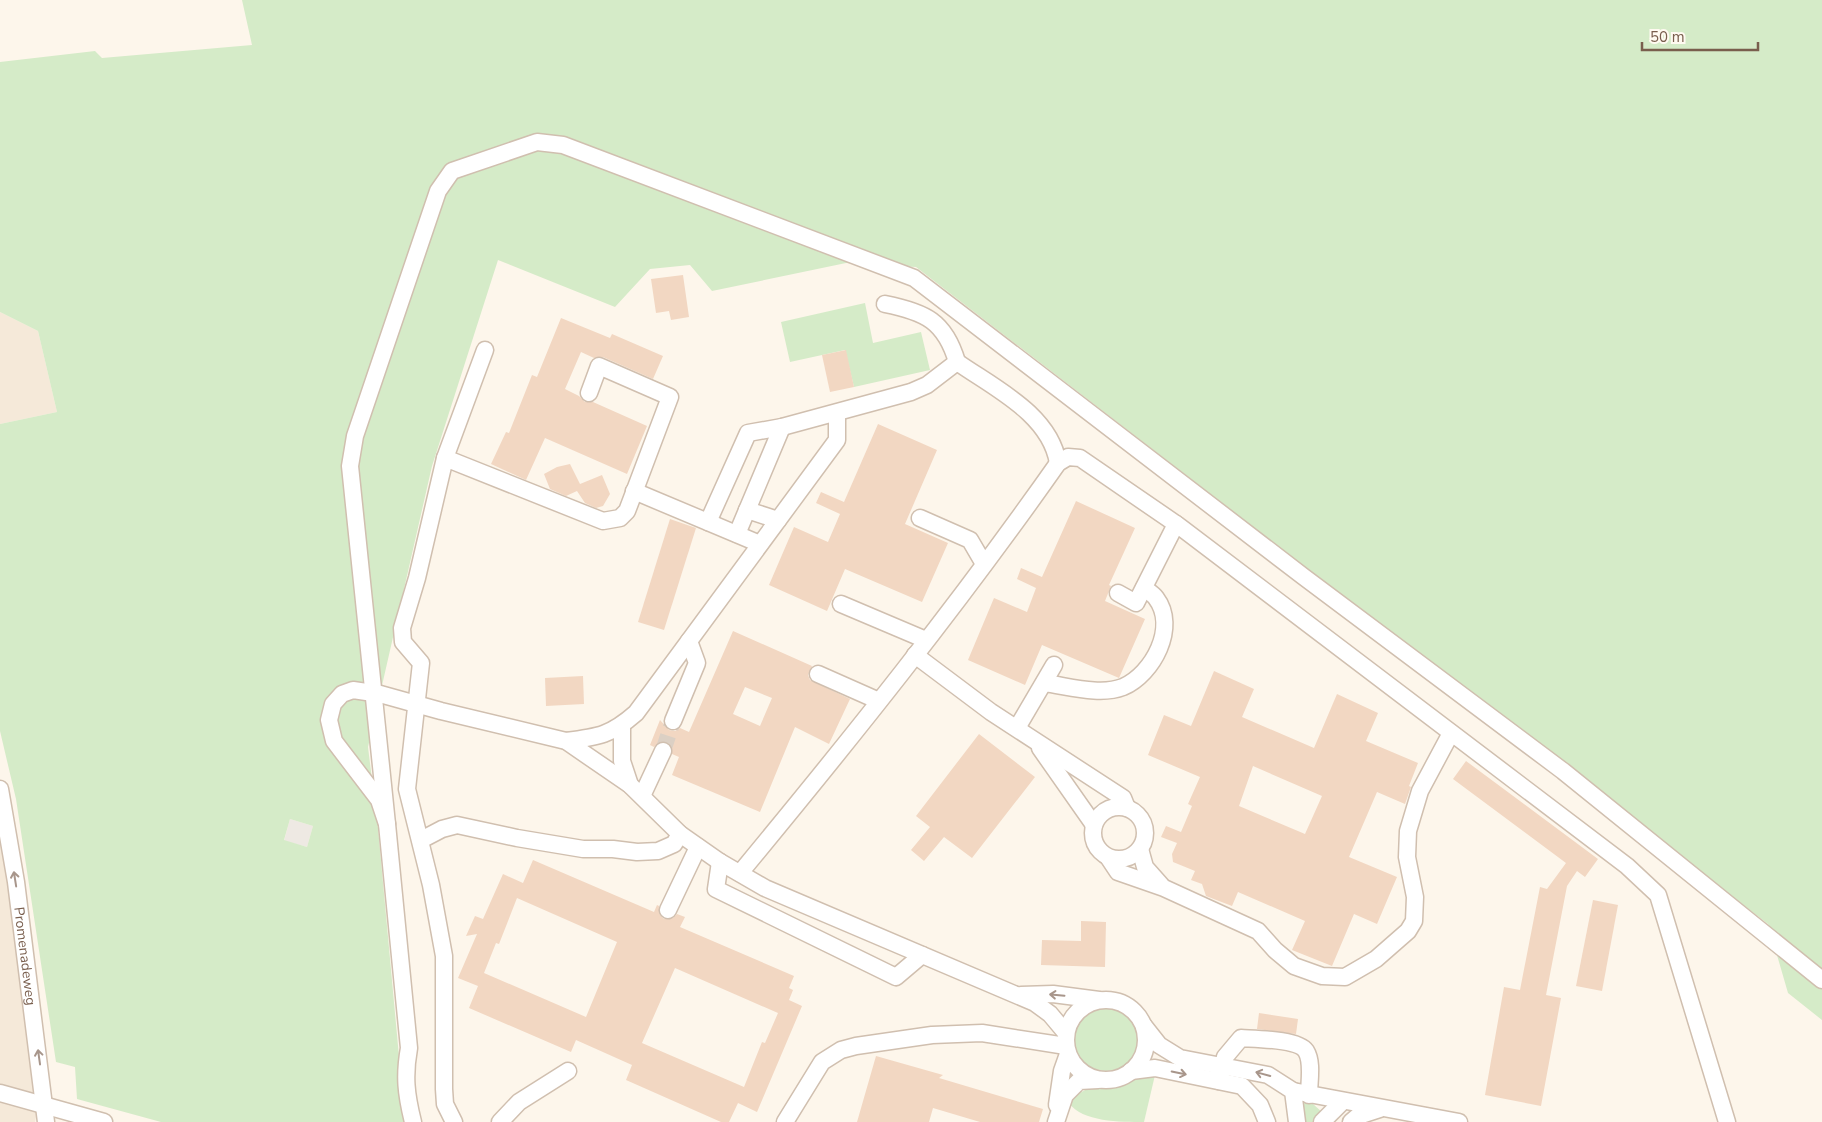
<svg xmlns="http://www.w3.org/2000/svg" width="1822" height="1122" viewBox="0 0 1822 1122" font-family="'Nunito Sans',sans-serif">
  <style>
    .residential { fill: #f5e9d9 }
    .industrial { fill: #eee9e3 }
    .green { fill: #d5ebc8; fill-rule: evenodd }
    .building { fill: #f2d7c2; fill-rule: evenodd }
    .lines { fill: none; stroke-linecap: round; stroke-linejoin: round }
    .minor-tunnel { stroke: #dcd0c4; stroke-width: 16; stroke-dasharray: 16 8; stroke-linecap: butt }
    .minor-casing { stroke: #d0bfaf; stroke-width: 19 }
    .minor { stroke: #fff; stroke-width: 16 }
    .oneway { stroke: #a8968b }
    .labels { text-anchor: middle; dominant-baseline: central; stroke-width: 4; stroke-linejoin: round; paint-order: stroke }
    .street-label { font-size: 14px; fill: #795e4d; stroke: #fffaf1 }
  </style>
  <rect width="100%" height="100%" fill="#fdf6eb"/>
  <g class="residential">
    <path d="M0,312l38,19 19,81 -57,12z"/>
    <path d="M0,813l39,288 -4,21h-35z"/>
  </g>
  <path class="industrial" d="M290,819l23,7 -6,21 -23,-6z"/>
  <g class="green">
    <path d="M242,0h1580v1020l-34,-27 -20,-69 -852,-657 -70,-4 -134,28 -22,-26 -40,4 -35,38 -117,-47 -66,206 -64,281 10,81 27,294h-244l-84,-23 -2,-32 -19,-5 -40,-263 -16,-68v-307l57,-12 -19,-81 -38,-19v-250l95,-11 7,7 150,-13zM290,819l23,7 -6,21 -23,-7z"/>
    <path d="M865,303l8,40 48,-11 9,38 -76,17 -9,-37 -55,12 -9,-40z"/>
    <circle cx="1106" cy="1039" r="32"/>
    <path d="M1155,1075l-11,47c-24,0 -62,0 -75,-19 19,-23 58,-26 86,-28z"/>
    <path d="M1298,1102l15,2 10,9 -8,9h-16z"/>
  </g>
  <g class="building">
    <path d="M683,275l6,42 -18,3 -2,-9 -13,2 -5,-34z"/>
    <path d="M561,318l49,20 2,-4 51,22 -10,23 -50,-22 -9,1 -13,-6 -16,37 14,7 6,6h8l54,24 -20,48 -82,-36 -19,42 -35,-16 15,-32 3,1 23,-58 5,2z"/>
    <path d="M846,350l8,37 -24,5 -8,-37z"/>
    <path d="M878,424l59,26 -32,74 43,19 -26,59 -77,-33 -18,42 -58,-26 25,-58 34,15 12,-28 -24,-11 5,-11 23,10z"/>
    <path d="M570,464l10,20 22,-9 8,19 -7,12 -7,2 -11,-5 -8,-12 -11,5 -16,-7 -6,-15 13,-7z"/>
    <path d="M1076,501l59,27 -26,57 2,1 -6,15 40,18 -26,59 -77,-33 -17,40 -57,-25 26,-62 33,14 9,-24 -19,-9 4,-11 21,9z"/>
    <path d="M670,519l26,9 -32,102 -26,-8z"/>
    <path d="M733,631l79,35 -4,9 2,5 40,19 -21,45 -34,-17 -35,85 -88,-37 7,-18 -7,-3 -1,-9 -8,-4 -9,6 -4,-2 10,-25 9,10 6,1 5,-3 9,4zM745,687l27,11 -12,28 -27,-12z"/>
    <path d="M1214,671l40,18 -12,28 72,31 23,-54 41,19 -12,28 52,22 -9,23 2,1 -6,17 -28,-12 -28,65 48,20 -20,47 -23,-10 -22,52 -40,-16 13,-29 -67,-29 -6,14 -26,-10 -4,-12 -11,-4 4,-9 -22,-9 -1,-8 5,-11 -16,-6 5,-11 15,6 11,-26 -4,-2 12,-27 -52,-22 16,-40 27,11zM1253,766l69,30 -17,38 -66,-28z"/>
    <path d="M583,676l1,28 -38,2 -1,-28z"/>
    <path d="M979,734l56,43 -63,81 -28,-21 -20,24 -13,-11 19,-23 -14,-11z"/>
    <path d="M1466,761l132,98 -13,18 -8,-6 -10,15 -21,109 15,3 -20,108 -56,-11 19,-108 16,3 20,-103 7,2 19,-26 -113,-84z"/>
    <path d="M533,860l121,52 3,-7 2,1 1,9 4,4 9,-1 4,-4 8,3 -5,10 114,49 -5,12 4,2 -4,10 13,6 -45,106 -19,-9 -9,19h-8l-95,-42 6,-15 -56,-25 -5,12 -102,-44 9,-22 -20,-8 19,-44 -11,2 9,-20 8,3 20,-45 20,9zM517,898l100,44 -31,75 -102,-44 12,-30 3,1zM675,968l103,45 -13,30 -3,-1 -18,45 -102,-44z"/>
    <path d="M1593,900l25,5 -16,86 -26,-5z"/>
    <path d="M1081,921l25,1 -1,45 -64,-2 1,-25 39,1z"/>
    <path d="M1259,1013l39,6 -2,15 -39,-5z"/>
    <path d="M876,1056l67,19 -4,3 104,31 -4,13h-59l-47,-14 -4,14h-72z"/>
  </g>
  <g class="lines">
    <path class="minor-tunnel" d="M663,751l10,-30"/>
    <defs>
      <g id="minor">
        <path d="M885,304c40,8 60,17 72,58"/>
        <path d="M445,458l40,-108"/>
        <path d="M634,491l126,53"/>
        <path d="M747,510l31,10"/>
        <path d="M920,518l50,22 14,24"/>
        <path d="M708,522l40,-89 34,-6 129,-35 16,-7 30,-23c37,26 93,52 101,101"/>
        <path d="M737,534l45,-107"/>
        <path d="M1118,593l18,10 40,-79"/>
        <path d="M841,604l85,36"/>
        <path d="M915,655l76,57 132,86 4,10"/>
        <path d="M818,674l61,27"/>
        <path d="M1044,683c24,3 56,13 79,4 30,-13 55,-60 33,-89 -3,-4 -8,-7 -12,-10"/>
        <path d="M673,721l24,-58 -8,-22"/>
        <path d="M622,725v36l8,24"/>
        <path d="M1017,728l37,-63"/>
        <path d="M566,741c33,-4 45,-6 70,-28l201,-273v-27"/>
        <path d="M1040,748l54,77"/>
        <path id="s1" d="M0,789l16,93 30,240"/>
        <path d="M642,796l21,-45"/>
        <circle cx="1119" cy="833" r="26"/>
        <path d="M387,824l-37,-358 5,-30 83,-245 14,-20 85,-29 26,3 351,133 390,299 259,194 259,209"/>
        <path d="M421,840l21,-11 15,-4 60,13 66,11h30l24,3 21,-1 16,-7 6,-10"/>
        <path d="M1140,849l5,18 16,18"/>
        <path d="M1108,857l10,15 46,16 94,43 17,19 19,16 28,10 23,1 31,-18 32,-28 6,-10 1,-24 -8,-40 1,-26 12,-40 31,-58"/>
        <path d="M720,862l-4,27 180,88 26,-22"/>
        <path d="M740,873c110,-133 219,-269 318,-410l10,-6 12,1 99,68 448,340 31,29 69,227"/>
        <path d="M668,910l30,-63"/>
        <path d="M1021,995l32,-1 46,6"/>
        <circle cx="1106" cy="1040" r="40"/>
        <path d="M1144,1026l15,19 21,13 88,17 25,16 4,31"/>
        <path d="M1131,1071l24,-3 87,18 18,19 7,17"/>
        <path d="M1219,1081l6,-24 16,-19c15,1 57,1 65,13 7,11 3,31 3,44"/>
        <path d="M1293,1091l166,31"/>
        <path d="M0,1093l104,29"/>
        <path d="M1057,1105l5,-34 6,-17"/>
        <path d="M413,1122c-7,-28 -9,-46 -4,-74l-22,-224 -8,-24 -45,-59 -5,-21 4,-16 9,-10 11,-4 27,4 61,17 125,30 64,44 50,49 40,28 45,26 270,115 15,11 16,19"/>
        <path d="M454,1122l-9,-18 -1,-15v-133l-13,-71 -24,-96 14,-126 -18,-21 -1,-14 15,-50 28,-120 158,63 17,-3 7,-7 43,-114 -71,-31 -10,27"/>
        <path d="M500,1122l19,-20 49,-31"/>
        <path d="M785,1122l37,-60 19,-12 15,-4 76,-11 50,-2 84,13"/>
        <path d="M1056,1122l9,-27 14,-14 19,-1"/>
        <path d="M1322,1122l21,-21"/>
        <path d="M1351,1122l7,-6 22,-7"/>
      </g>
    </defs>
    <use href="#minor" class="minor-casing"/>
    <use href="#minor" class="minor"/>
  </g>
  <defs><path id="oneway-shaft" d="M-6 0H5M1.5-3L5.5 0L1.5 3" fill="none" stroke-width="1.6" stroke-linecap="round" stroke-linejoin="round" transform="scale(1.25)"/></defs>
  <g class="oneway">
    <use href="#oneway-shaft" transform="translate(15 879) rotate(-99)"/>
    <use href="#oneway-shaft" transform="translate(1057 995) rotate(-175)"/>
    <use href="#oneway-shaft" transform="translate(39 1057) rotate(-98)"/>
    <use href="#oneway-shaft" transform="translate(1179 1073) rotate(12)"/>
    <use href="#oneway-shaft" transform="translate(1263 1074) rotate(-165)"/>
  </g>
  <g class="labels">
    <g class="street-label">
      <text stroke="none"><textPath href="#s1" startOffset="169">Promenadeweg</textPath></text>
    </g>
  </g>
  <path d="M1642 42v8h116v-8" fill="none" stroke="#795e4d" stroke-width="2.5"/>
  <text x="1650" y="42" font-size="15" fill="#795e4d" stroke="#fffaf1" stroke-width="4" paint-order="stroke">50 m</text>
</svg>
